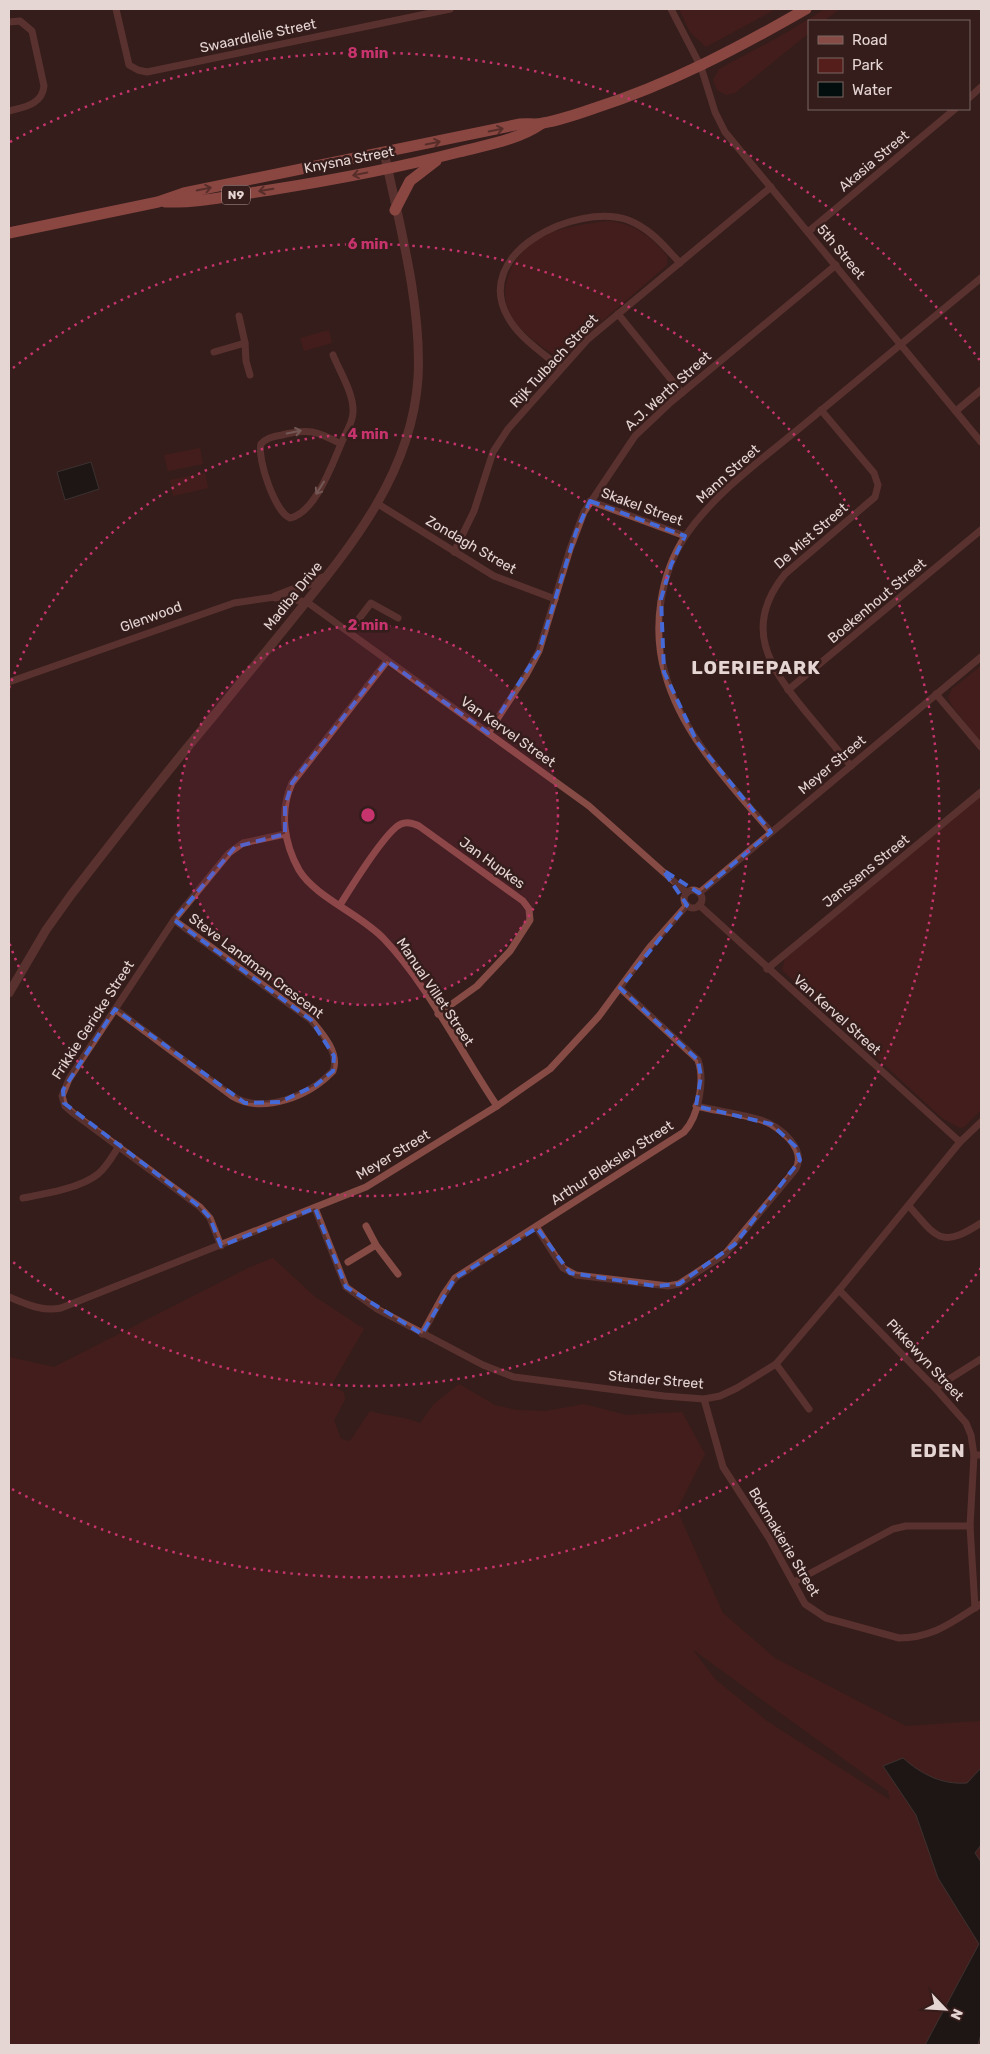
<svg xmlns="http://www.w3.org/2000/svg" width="990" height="2054" viewBox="0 0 990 2054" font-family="Rubik,sans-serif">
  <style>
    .green { fill: #561e1b; fill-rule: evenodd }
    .water { fill: #010e0d; stroke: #454a48 }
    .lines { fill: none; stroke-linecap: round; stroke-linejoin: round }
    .minor { stroke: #864b45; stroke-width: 7 }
    .tertiary { stroke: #864b45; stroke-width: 9 }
    .trunk { stroke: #f27970; stroke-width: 11 }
    .oneway { stroke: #80423d }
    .oneway2 { stroke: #bf9e9a }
    .marked { fill: none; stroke: #4569d7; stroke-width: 4; stroke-dasharray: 10 6; stroke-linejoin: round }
    .ring { fill: none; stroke: #c7346d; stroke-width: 2.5; stroke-dasharray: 2.5 5 }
    .labels { text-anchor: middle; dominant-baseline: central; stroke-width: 5; stroke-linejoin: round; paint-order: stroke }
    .shield { fill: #341d1b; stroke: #b09e9c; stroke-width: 1 }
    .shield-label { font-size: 12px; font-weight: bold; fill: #e5d5d3 }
    .street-label { font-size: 14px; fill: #e5d5d3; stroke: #341d1b }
    .district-label { font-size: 19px; font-weight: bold; letter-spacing: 1px; fill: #e5d5d3; stroke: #341d1b }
    .centre { fill: #c7346d; stroke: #341d1b; stroke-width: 2.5 }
    .ring-label { font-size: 15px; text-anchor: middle; font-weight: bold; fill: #c7346d; stroke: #341d1b; stroke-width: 5; stroke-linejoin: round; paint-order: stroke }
  </style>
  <rect width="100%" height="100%" fill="#341d1b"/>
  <g class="green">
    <path d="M679,9h97l-70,38 -16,-15z"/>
    <path d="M825,9h14l-15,12h-15v12l-74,60 -9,2 -9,-5 -4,-10 6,-11 67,-36z"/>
    <path d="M610,221c26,4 40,15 57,35v9l-74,64 -27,27 -9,1c-15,-10 -34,-23 -44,-38 -20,-29 1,-68 30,-83 19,-9 46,-13 67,-15z"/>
    <path d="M329,330l3,13 -28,8 -4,-13z"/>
    <path d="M200,448l3,16 -35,7 -4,-16z"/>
    <path d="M205,473l3,15 -35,8 -3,-16z"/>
    <path d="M981,666v76l-29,-36 -4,-8 4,-9z"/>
    <path d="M981,796v314l-17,17 -4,1 -18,-10 -160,-148 3,-11z"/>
    <path d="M273,1258l41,38 50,33 -33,57 13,6 1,8 -11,20 7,19 9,2 20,-30c17,5 33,5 50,12l14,-19 25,-20 36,21 22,5 29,1 38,-7 42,11 56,-3 23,42 -28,56 46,103 52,45 131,68 75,-5v324h-972v-688l45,10 196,-100zM692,1649l196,142 2,9 -123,-79 -51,-41z"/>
  </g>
  <g class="water">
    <path d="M91,462l8,27 -34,11 -8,-28z"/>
    <path d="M903,1758c18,16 39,27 64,25l14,-15v77l-6,8 6,9v172l-3,11h-53l54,-101 -41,-66 -22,-63 -33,-49z"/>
  </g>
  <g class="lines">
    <g class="minor">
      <path d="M116,9l13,56 9,5 9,2 303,-63"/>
      <path d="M671,9l30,58 14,45 10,20 256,310"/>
      <path d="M9,22l11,-1 12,10 12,55c-2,19 -20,21 -35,25"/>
      <path d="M969,98l12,-11"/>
      <path d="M808,232l147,-123"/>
      <path d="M618,314l64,79"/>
      <path d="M239,316l6,27"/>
      <path d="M214,352l31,-9 1,18 4,14"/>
      <path d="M333,355c7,17 21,39 20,57 0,11 -8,22 -12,32 -9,21 -26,69 -51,74 -15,-6 -33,-59 -29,-74 5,-6 13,-8 21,-9 26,-7 35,-4 59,9"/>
      <path d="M561,368c-17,-14 -40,-29 -52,-49 -40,-66 68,-117 119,-99 23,9 36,26 52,43"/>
      <path d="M821,410l53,63 4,12 -3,12 -90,77c-43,53 -16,93 21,138 15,18 30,36 45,54"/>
      <path d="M956,411l25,-21"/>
      <path d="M590,501l95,35"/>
      <path d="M378,504l116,72 61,23"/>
      <path d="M454,552l20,-41 19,-59 15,-23 80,-90 183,-152"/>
      <path d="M358,620l13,-17 27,15"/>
      <path d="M387,661l-95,122c-13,29 -8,60 7,87 16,27 63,45 85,69 44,46 77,114 113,167"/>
      <path d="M9,682l225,-79 41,-6 32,5 282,204 98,87"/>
      <path d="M788,690l193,-160"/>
      <path d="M936,694l45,53"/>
      <path d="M488,733l38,-58 13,-24 31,-102 14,-37 51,-76 36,-34 165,-137"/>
      <path d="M771,832c-41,-48 -89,-97 -106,-159 -13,-45 -5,-99 21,-138 30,-43 75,-75 115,-108 60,-50 120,-99 180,-149"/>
      <circle cx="693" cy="899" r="9"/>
      <path d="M699,893l282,-236"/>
      <path d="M340,905c10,-16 46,-75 61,-81 6,-3 12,-1 18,2l104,75 6,8 1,11 -20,31 -33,35 -39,28"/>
      <path d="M699,905l261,237"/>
      <path d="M767,969l214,-177"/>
      <path d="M115,1009l117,87c31,19 77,0 101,-25 7,-18 -11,-38 -22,-51l-137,-100"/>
      <path d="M23,1198c22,-4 58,-10 75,-24 9,-7 15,-19 21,-28"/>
      <path d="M909,1206c28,32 32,43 72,17"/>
      <path d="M315,1208l31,79 31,22 106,56 31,12 150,19 40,3 16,-3 17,-8 39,-24 63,-74 121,-148 21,-20"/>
      <path d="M366,1226l10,19 22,29"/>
      <path d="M537,1228l26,40 13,7 92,11 11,-2 46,-30 70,-84c13,-20 -15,-44 -34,-50 -21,-6 -43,-9 -65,-14"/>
      <path d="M221,1246l-11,-28 -10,-11 -127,-94 -8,-7 -3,-10 7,-17 105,-159 55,-67 14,-10 42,-9"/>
      <path d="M348,1262l28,-17"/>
      <path d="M839,1290l96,98 31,35 5,12 3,20 -4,71 5,82"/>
      <path d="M9,1297c17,7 33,15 52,11l305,-121 131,-81 53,-37 49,-53 50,-68 38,-43"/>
      <path d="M422,1334l22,-40 11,-16 229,-146c15,-16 21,-52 14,-72l-78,-72"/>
      <path d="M776,1364l33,45"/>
      <path d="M935,1388l46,-29"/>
      <path d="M704,1399l19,68 46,71 36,66 21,14 73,20c35,0 54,-17 82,-34"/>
      <path d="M974,1455h7"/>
      <path d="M794,1582l99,-53 13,-3h64"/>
    </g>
    <g class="tertiary">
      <path d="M275,597l51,-20"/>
      <path d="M9,993l37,-63 25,-35c47,-61 95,-123 145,-182 27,-34 55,-67 82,-101 56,-69 114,-141 120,-234 4,-72 -19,-156 -34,-226"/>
    </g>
    <g class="trunk">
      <path d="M165,202c34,1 70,-7 105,-12 63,-10 127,-22 189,-38 27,-7 59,-12 82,-28"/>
      <path d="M395,210l15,-29 26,-20"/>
      <path d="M9,233l149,-31 26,-9 336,-69c8,-1 16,1 23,-1 18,-3 35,-9 52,-15 75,-24 143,-60 211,-99"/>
    </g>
  </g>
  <defs><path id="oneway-shaft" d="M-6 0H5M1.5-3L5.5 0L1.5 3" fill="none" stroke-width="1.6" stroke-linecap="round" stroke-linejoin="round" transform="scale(1.25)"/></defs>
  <g class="oneway">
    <use href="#oneway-shaft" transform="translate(496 130) rotate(-12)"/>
    <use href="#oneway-shaft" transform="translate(433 143) rotate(-12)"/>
    <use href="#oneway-shaft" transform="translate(360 174) rotate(169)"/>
    <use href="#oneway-shaft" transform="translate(204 189) rotate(-11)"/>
    <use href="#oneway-shaft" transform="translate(266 190) rotate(171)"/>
  </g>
  <g class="oneway2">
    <use href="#oneway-shaft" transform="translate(294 432) rotate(-12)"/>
    <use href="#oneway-shaft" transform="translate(320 488) rotate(122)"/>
  </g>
  <path d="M0 0H990V2054H0ZM590,501l95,35 -14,29 -10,34 3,73 33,70 74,90 -72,61 -36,-23 24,35 -67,83 78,72 3,16 -5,30 75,18 25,23 4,13 -65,84 -56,40 -23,2 -86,-13 -33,-45 -82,50 -33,56 -76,-47 -31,-79 -94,38 -11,-28 -10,-11 -136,-104 -1,-13 52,-81 130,94 35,-1 36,-17 17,-14 1,-15 -23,-36 -137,-100 61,-73 50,-13v-28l7,-23 95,-122 101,72 51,-82 37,-119z" fill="#341d1b" fill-opacity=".55" fill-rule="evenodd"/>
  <path class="marked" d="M590,501l95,35 -14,29 -10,34 3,73 33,70 74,90 -72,61 -36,-23 24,35 -67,83 78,72 3,16 -5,30 75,18 25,23 4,13 -65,84 -56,40 -23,2 -86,-13 -33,-45 -82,50 -33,56 -76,-47 -31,-79 -94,38 -11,-28 -10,-11 -136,-104 -1,-13 52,-81 130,94 35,-1 36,-17 17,-14 1,-15 -23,-36 -137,-100 61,-73 50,-13v-28l7,-23 95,-122 101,72 51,-82 37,-119z"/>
  <circle cx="368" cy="815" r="190" fill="#c7346d" fill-opacity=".12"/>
  <g class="ring">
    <circle cx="368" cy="815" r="190"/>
    <path d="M9 688A381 381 0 1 1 9 942"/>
    <path d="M13 368A571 571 0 1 1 13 1262"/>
    <path d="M981 1268A762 762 0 0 1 10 1488M10 142A762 762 0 0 1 981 362"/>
  </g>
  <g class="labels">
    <rect class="shield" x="222" y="185.5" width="28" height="19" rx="4"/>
    <g class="shield-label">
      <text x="236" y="195">N9</text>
    </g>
    <g class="street-label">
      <text transform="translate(258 36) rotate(-12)">Swaardlelie Street</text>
      <text transform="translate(349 160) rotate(-11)">Knysna Street</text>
      <text transform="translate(874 161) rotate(-40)">Akasia Street</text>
      <text transform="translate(841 252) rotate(50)">5th Street</text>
      <text transform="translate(554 361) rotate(-47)">Rijk Tulbach Street</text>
      <text transform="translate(668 391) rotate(-42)">A.J. Werth Street</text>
      <text transform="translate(728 474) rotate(-42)">Mann Street</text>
      <text transform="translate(642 507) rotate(20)">Skakel Street</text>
      <text transform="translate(811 536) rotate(-41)">De Mist Street</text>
      <text transform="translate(471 545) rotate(30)">Zondagh Street</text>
      <text transform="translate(293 596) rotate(-51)">Madiba Drive</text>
      <text transform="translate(877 601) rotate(-40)">Boekenhout Street</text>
      <text transform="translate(151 617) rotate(-20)">Glenwood</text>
      <text transform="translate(508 732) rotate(35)">Van Kervel Street</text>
      <text transform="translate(832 765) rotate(-40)">Meyer Street</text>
      <text transform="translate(492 863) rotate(36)">Jan Hupkes</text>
      <text transform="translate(866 871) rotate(-39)">Janssens Street</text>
      <text transform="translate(256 966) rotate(37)">Steve Landman Crescent</text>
      <text transform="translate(435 992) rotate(56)">Manual Villet Street</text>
      <text transform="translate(837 1015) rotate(42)">Van Kervel Street</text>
      <text transform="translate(93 1020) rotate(-57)">Frikkie Gericke Street</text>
      <text transform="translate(393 1155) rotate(-31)">Meyer Street</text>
      <text transform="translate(612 1163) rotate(-33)">Arthur Bleksley Street</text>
      <text transform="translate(925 1360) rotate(47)">Pikkewyn Street</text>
      <text transform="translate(656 1380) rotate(5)">Stander Street</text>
      <text transform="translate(784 1542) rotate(59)">Bokmakierie Street</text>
    </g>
    <g class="district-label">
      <text x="756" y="667">LOERIEPARK</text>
      <text x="938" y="1450">EDEN</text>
    </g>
  </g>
  <circle cx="368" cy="815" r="8" class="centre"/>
  <g class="ring-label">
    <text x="368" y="58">8 min</text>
    <text x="368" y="249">6 min</text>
    <text x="368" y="439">4 min</text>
    <text x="368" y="630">2 min</text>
  </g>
  <rect width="990" height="2054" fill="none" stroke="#e5d5d3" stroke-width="20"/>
  <rect x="808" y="20" width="162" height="90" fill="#341d1b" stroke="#7b6765"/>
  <rect x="818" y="36" width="25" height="8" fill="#864b45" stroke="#7b6765"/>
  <text x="852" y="45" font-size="15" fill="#e5d5d3">Road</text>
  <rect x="818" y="58" width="25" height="15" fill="#561e1b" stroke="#7b6765"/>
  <text x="852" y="70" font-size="15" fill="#e5d5d3">Park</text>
  <rect x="818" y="82" width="25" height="15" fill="#010e0d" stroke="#7b6765"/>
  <text x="852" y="95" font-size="15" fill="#e5d5d3">Water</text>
  <g transform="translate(945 2009) rotate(115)" stroke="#341d1b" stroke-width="4" paint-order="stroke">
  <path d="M0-4L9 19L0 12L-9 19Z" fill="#e5d5d3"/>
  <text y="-8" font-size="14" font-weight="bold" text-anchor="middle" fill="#e5d5d3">N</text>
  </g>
</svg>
